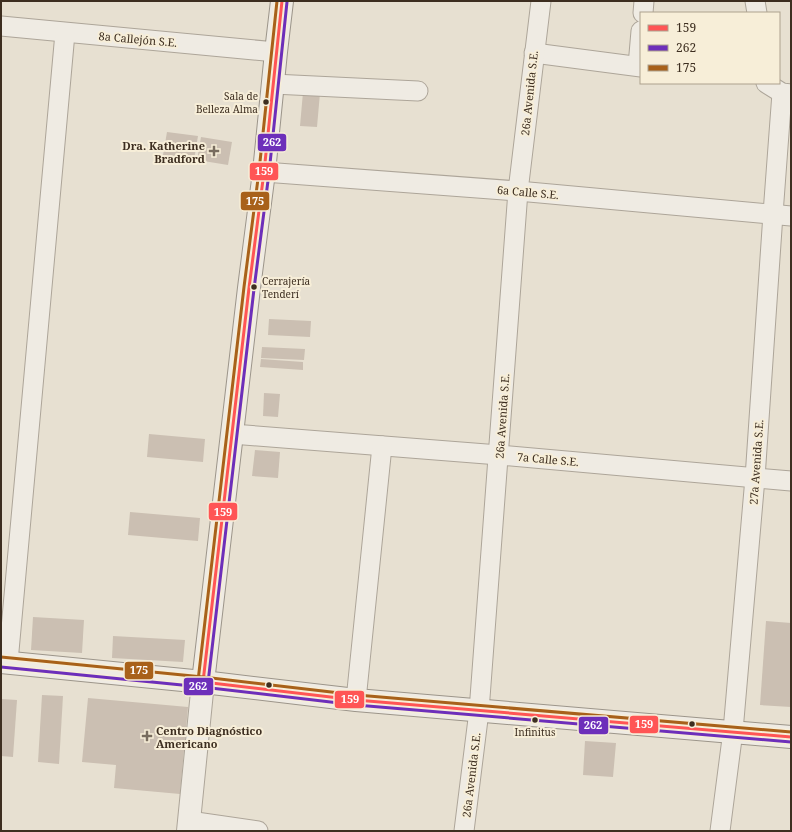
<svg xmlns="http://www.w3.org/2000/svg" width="792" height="832" viewBox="0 0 792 832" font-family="'Noto Serif',serif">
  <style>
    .building { fill: #cbbfb2 }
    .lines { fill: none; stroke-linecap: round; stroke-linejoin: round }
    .minor-casing { stroke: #ada599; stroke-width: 21 }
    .tertiary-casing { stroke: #ada599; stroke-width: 24 }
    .secondary-casing { stroke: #9c958a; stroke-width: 24 }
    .minor { stroke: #efebe3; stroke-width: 19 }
    .tertiary { stroke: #efebe3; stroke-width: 22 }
    .secondary { stroke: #efebe3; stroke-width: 22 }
    .bus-1-casing { stroke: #f7eed8; stroke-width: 6 }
    .bus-2-casing { stroke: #f7eed8; stroke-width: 6 }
    .bus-3-casing { stroke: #f7eed8; stroke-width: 6 }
    .bus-1 { stroke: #f55; stroke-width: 3 }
    .bus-2 { stroke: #6d2fba; stroke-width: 3 }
    .bus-3 { stroke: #a8611a; stroke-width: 3 }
    .bus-dot { fill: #3d2e20; stroke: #f7eed8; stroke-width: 1.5 }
    .poi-dot { fill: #786c5e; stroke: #f7eed8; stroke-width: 1.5 }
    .labels { text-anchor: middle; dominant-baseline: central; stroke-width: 4; stroke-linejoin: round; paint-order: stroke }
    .bus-label { font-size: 10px; fill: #3d2e20; stroke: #f7eed8; text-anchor: end }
    .street-label { font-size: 11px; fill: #3d2e20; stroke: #f7eed8 }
    .poi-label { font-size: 11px; font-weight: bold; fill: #3d2e20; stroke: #f7eed8; text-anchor: end }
    .line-badge { stroke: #f7eed8; stroke-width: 1.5 }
    .badge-label { font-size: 11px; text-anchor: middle; font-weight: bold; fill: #fff }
  </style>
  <rect width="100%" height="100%" fill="#e7e0d1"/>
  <g class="building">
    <path d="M303,92l17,1 -3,34 -17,-1z"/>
    <path d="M167,132l31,4 -4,24 -31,-5z"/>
    <path d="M201,137l31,5 -4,23 -31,-5z"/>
    <path d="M269,319l42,2 -1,16 -42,-2z"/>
    <path d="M262,347l43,2 -1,11 -43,-2z"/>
    <path d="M261,359l42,3v8l-43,-3z"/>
    <path d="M264,393l16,1 -2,23 -15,-1z"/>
    <path d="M149,434l56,5 -2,23 -56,-5z"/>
    <path d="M255,450l25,2 -2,26 -26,-2z"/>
    <path d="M130,512l70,6 -2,23 -70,-6z"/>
    <path d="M33,617l51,3 -2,33 -51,-3z"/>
    <path d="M766,621l25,2v84l-31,-2z"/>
    <path d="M113,636l72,4 -2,22 -71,-4z"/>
    <path d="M42,695l21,1 -4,68 -21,-2z"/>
    <path d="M88,698l100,9 -8,87 -66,-6 2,-23 -34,-3z"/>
    <path d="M1,699l16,1 -4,57 -12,-1z"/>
    <path d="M585,741l31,2 -3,34 -30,-2z"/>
  </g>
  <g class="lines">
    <defs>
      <g id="minor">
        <path d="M755,1l2,12"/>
        <path d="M643,13l1,-12"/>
        <path d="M1,26l275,26"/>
        <path d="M534,53l107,14"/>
        <path d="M638,66l3,-35"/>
        <path d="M766,83l16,10 9,1"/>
        <path d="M273,84l145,7"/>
        <path d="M264,172l254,19 273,25"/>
        <path d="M232,434l267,21 292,26"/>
        <path d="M8,662l57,-629"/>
        <path d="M356,700l26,-254"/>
        <path d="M189,821l69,10"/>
        <path d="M464,831l15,-120 39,-520 23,-190"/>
        <path d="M720,831l13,-100 22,-253 18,-264 9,-121"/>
      </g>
      <path id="tertiary" d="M188,831l15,-149"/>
      <g id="secondary">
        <path d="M1,662l202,20 153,18 435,37"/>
        <path d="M203,682l46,-394 15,-116 12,-120 6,-51"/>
      </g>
    </defs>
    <use href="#minor" class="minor-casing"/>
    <use href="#tertiary" class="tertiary-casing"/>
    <use href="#secondary" class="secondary-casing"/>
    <use href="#minor" class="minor"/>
    <use href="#tertiary" class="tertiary"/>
    <use href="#secondary" class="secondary"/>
    <defs>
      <g id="bus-1">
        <path d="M203,682l46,-394 15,-116 18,-171"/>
        <path d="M203,682l153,18 435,37"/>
      </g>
      <g id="bus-2">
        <path d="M1,667l201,20 154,18 435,37"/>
        <path d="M208,683l46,-394 15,-116 18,-171"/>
      </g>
      <g id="bus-3">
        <path d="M1,657l202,20 154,18 434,37"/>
        <path d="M198,681l46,-394 15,-116 18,-170"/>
      </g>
    </defs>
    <use href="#bus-1" class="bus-1-casing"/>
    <use href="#bus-2" class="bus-2-casing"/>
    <use href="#bus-3" class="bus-3-casing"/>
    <use href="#bus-1" class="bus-1"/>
    <use href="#bus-2" class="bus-2"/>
    <use href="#bus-3" class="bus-3"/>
  </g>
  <g class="bus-dot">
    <circle cx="266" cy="102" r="3.5"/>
    <circle cx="254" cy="287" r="3.5"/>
    <circle cx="269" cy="685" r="3.5"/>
    <circle cx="535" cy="720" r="3.5"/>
    <circle cx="692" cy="724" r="3.5"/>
  </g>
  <g class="poi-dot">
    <path d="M212 145h4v4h4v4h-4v4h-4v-4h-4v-4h4z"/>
    <path d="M145 730h4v4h4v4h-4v4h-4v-4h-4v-4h4z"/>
  </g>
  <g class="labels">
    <g class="bus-label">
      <text x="258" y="96">Sala de<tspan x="258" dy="13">Belleza Alma</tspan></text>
      <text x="262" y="281" text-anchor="start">Cerrajería<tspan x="262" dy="13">Tenderí</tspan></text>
      <text x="535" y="732" text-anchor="middle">Infinitus</text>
    </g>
    <g class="street-label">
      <text transform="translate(138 39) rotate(5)">8a Callejón S.E.</text>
      <text transform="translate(529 93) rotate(-84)">26a Avenida S.E.</text>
      <text transform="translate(528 192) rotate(5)">6a Calle S.E.</text>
      <text transform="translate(502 416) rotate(-86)">26a Avenida S.E.</text>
      <text transform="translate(548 459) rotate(5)">7a Calle S.E.</text>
      <text transform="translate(756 462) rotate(-86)">27a Avenida S.E.</text>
      <text transform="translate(471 775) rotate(-83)">26a Avenida S.E.</text>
    </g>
    <g class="poi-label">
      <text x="205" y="145">Dra. Katherine<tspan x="205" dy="13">Bradford</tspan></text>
      <text x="156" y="730" text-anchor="start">Centro Diagnóstico<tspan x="156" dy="13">Americano</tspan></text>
    </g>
  </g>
  <g class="line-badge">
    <rect x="257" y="133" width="30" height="19" rx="4" fill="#6d2fba"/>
    <rect x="249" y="162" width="30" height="19" rx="4" fill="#f55"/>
    <rect x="240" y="191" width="30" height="20" rx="4" fill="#a8611a"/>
    <rect x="208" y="502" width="30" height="19" rx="4" fill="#f55"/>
    <rect x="124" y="661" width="30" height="19" rx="4" fill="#a8611a"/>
    <rect x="183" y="677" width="31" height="19" rx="4" fill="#6d2fba"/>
    <rect x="334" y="690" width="31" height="19" rx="4" fill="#f55"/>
    <rect x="629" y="715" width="30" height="19" rx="4" fill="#f55"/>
    <rect x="578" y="716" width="31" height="19" rx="4" fill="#6d2fba"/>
  </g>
  <g class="badge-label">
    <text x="272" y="146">262</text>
    <text x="264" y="175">159</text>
    <text x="255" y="205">175</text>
    <text x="223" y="516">159</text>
    <text x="139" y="674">175</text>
    <text x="198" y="690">262</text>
    <text x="350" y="703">159</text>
    <text x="644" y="728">159</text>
    <text x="593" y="729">262</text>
  </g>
  <rect width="792" height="832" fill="none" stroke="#3d2e20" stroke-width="4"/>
  <rect x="640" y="12" width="140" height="72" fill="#f7eed8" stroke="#ada18e"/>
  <rect x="648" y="25" width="20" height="6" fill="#ff5555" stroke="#ada18e"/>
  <text x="676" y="32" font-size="12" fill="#3d2e20">159</text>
  <rect x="648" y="45" width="20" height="6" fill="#6d2fba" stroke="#ada18e"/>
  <text x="676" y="52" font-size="12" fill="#3d2e20">262</text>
  <rect x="648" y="65" width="20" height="6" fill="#a8611a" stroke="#ada18e"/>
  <text x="676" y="72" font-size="12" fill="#3d2e20">175</text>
</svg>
